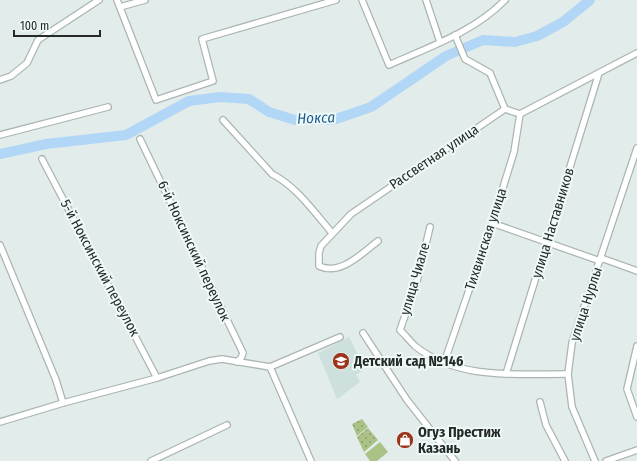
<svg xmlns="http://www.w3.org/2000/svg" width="637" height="461" viewBox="0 0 637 461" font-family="'Fira Sans Condensed',sans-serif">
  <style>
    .built { fill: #cde0dd }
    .park { fill: url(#park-dots) }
    .garden { fill: #abc286 }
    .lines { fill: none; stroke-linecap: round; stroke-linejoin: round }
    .river { stroke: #b2d6f6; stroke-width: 10 }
    .minor-casing { stroke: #abb5b4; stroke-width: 8 }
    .minor { stroke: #fff; stroke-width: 5.5 }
    .labels { text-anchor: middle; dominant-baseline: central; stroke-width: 4; stroke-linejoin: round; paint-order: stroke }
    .street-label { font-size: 14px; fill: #252928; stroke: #effaf8 }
    .poi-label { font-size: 14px; font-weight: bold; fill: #252928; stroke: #effaf8; text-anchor: start }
    .water-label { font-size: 15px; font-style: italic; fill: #1c5c8d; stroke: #effaf8 }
  </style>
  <defs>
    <pattern id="park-dots" width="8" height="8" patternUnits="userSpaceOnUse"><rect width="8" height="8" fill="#abc286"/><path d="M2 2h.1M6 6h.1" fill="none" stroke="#8b9e6e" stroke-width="1.8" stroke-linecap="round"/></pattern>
  </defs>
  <rect width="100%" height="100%" fill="#e2edeb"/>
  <path class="built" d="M349,337l16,32 -9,6 4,7 -23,17 -19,-46z"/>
  <g class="park">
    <path d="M362,419l6,8 -11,9 -5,-12z"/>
    <path d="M368,428l10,12 -14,12 -7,-15z"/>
  </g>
  <path class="garden" d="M380,442l8,10 -11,9h-7l-5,-7z"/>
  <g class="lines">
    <path class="river" d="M0,154l46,-10 80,-9 63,-34 31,-4 29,2 20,13 26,8h38l38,-13 75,-51 37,-16 32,2 22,-6 26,-14 27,-22"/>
    <defs>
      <g id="minor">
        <path d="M117,0l39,100 57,-19 -11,-42 134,-39"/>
        <path d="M362,0l27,65c40,-18 85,-33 116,-65"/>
        <path d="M426,0l14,42"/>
        <path d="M120,7l25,-7"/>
        <path d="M455,35l10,24 25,14 15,36"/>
        <path d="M0,80l11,-4 16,-13 11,-23 61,-40"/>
        <path d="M223,120l49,54c24,12 43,39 60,59"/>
        <path d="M0,135l108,-28"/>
        <path d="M140,139l103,214 -2,5 -4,4"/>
        <path d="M42,159l115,219"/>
        <path d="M492,223l108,38"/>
        <path d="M430,227l-13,54 -17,49c5,5 10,11 15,16 42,34 102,28 153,28"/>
        <path d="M378,241c-16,12 -37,35 -59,25v-13l2,-7 30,-32 154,-105 15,5 117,-61"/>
        <path d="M0,245l56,135 7,23"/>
        <path d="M601,258l36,13"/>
        <path d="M363,333l44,67 48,61"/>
        <path d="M637,346l-10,43 10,28"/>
        <path d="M444,363l48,-140 22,-71 6,-38"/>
        <path d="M270,367l41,94"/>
        <path d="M506,374l93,-301"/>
        <path d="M540,402l6,23 19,36"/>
        <path d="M0,422l63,-19 94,-25 52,-17 13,-2 48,8 70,-30"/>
        <path d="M151,461l76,-36"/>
        <path d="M595,461l-23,-54 -4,-33 4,-31 65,-195"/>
        <path d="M606,461l31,-11"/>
      </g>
    </defs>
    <use href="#minor" class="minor-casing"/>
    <use href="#minor" class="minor"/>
  </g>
  <defs>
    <symbol id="school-disc" viewBox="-11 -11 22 22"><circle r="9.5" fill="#9c331b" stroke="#effaf8"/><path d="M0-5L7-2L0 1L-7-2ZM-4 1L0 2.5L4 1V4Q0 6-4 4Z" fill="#fff"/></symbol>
    <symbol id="shop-disc" viewBox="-11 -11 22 22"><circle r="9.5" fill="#9c331b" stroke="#effaf8"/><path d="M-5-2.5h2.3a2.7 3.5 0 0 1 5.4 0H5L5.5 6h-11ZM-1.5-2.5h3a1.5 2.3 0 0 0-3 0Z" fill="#fff"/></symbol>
  </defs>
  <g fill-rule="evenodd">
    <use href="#school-disc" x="331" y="351" width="20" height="20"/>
    <use href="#shop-disc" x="395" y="430" width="20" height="20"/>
  </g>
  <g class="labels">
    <g class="street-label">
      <text transform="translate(434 157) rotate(-34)">Рассветная улица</text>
      <text transform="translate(553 223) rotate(-73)">улица Наставников</text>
      <text transform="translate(486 239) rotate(-72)">Тихвинская улица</text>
      <text transform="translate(194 251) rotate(65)">6-й Ноксинский переулок</text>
      <text transform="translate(100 268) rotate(62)">5-й Ноксинский переулок</text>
      <text transform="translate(415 279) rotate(-74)">улица Чиале</text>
      <text transform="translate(586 304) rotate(-72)">улица Нурлы</text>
    </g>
    <g class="poi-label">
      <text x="354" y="361">Детский сад №146</text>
      <text x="418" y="432">Огуз Престиж<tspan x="418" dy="16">Казань</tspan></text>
    </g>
    <g class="water-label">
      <text transform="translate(316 118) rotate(-2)">Нокса</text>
    </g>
  </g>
  <path d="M14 30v6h86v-6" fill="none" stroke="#252928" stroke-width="2"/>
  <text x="20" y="30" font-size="12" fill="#252928" stroke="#effaf8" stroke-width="3" paint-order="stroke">100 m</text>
</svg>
